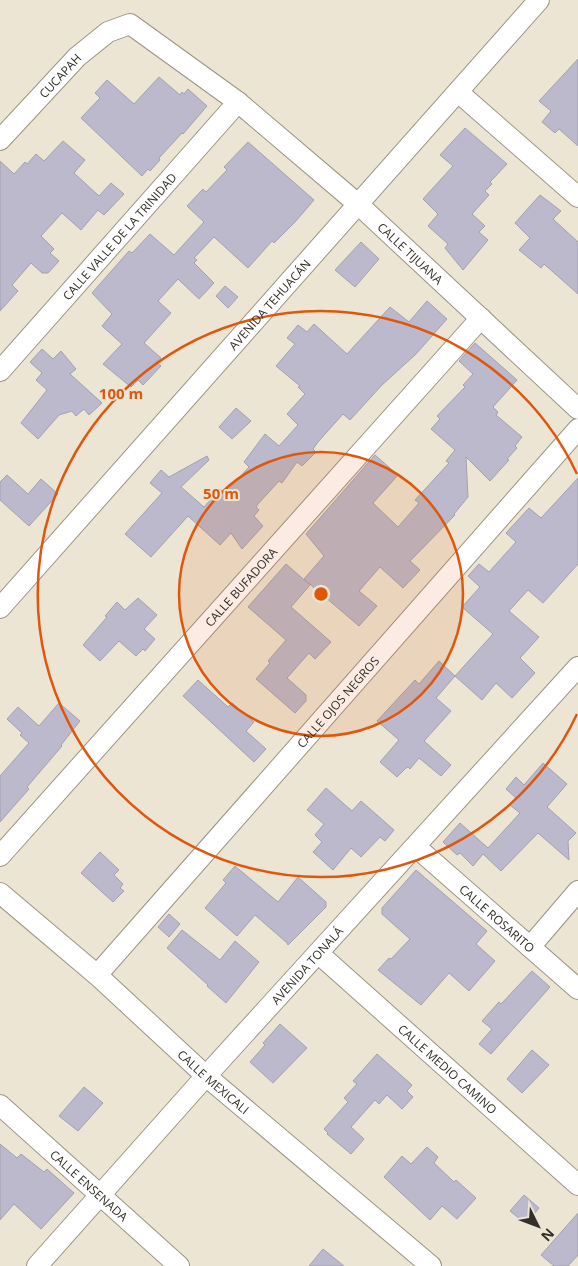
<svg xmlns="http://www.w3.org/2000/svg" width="578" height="1266" viewBox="0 0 578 1266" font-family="'Open Sans',sans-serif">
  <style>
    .building { fill: #bbb9cb; stroke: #a2a1b2 }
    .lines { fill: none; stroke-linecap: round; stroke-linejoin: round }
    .minor-casing { stroke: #9b9584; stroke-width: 22 }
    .minor { stroke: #fff; stroke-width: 20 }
    .ring { fill: none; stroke: #df570d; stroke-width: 2.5 }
    .labels { text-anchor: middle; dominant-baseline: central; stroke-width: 4; stroke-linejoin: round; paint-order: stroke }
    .street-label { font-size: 12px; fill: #333029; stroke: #ece5d4 }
    .centre { fill: #df570d; stroke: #ece5d4; stroke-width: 2.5 }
    .ring-label { font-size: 15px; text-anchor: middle; font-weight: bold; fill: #df570d; stroke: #ece5d4; stroke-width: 4; stroke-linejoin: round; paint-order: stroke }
  </style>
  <rect width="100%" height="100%" fill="#ece5d4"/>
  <g class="building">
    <path d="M578,59v87l-19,-17 -4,4 -13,-11 9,-11 -12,-10z"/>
    <path d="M159,77l21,18 2,-3 2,2 4,-5 19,17 -24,28 -1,-1 -23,25 1,2 -10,11 -2,-2 -6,7 -61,-58 19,-20 -5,-5 12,-13 27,24z"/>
    <path d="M465,128l42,36 -17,18 2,2 -7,7 4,4 -17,19 13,12 -6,6 9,8 -25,30 -18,-22 3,-4 -20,-18 10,-12 -15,-15 30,-33 -13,-11z"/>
    <path d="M63,141l22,19 -11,13 25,23 12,-13 13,11 -20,21 -6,-5 -17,20 -19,-17 -21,23 13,13 -4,4 9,8 -11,12h-6l-11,-10 -19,22 6,6 -18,20v-150l14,13 11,-12 2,2 9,-10 8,7z"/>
    <path d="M248,142l66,58 -19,22 -21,21 -2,-2 -24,27 -34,-31 -20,21 3,2 -3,3 20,20 -15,16 -21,-20 -20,22 13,12 -27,30 17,15 -5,4 5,4 -18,19 -5,-5 -7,7 -28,-23 19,-20 -20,-18 10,-12 -20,-21 37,-42 3,2 18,-19 24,21 30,-33 -17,-16 16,-17 3,3 21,-22 -3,-3z"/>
    <path d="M540,195l21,16 -8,8 25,23v52l-34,-30 -3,4 -22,-18 11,-12 -15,-15z"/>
    <path d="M361,242l18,17 -24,28 -20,-17z"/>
    <path d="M225,286l13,11 -10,11 -12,-12z"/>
    <path d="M427,301l20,18 -31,35 -34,31 -32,35 -7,-6 -25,28 -5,7 3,3 -14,14 -5,-4 -15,21 -3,-2 -21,23 -2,3 3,3 -5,6 9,10 -21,23 -11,-16 -11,12 -32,-29 -37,41 -26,-23 37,-41 -12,-10 11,-13 8,7 38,-21 2,4 -28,27 23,20 16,-18 5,4 24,-26 -5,-5 21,-28 14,12 19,-21 -11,-11 18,-20 -7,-7 2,-1 -24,-20 19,-22 -8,-6 11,-13 9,7 7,-8 33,30 43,-47 19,15z"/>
    <path d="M475,343l42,37 -24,27 5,5 -2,3 26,22 -7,9 2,2 -10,11 2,1 -19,21 -24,-24 2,40 -14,17 1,1 -45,46 10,9 -17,18 -23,-21 -21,24 18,15 -18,20 -55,-47 20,-23 -18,-22 69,-79 23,20 -25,28 25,24 21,-24 -4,-3 34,-37 -3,-2 9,-11 -24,-21 9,-10 -3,-3 28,-29 -2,-2 10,-11 -14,-13z"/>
    <path d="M42,349l11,10 8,-8 15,18 -6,5 32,29 -13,12 -5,-6 -8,7 -4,-5 -13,4 -21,24 -17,-16 26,-33 -11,-10 6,-7 -12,-11z"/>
    <path d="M236,408l15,13 -19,18 -13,-12z"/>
    <path d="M7,475l21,19 13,-15 17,15 -29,32 -29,-26v-18z"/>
    <path d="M578,478v86l-35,39 -15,-13 -19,21 30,26 -19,21 15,15 -23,25 -16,-15 -14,17 -27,-24 -19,22 15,13 -27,30 27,24 -10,11 -22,-18 -9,11 -2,-2 -2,1 -9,9 -17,-15 19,-22 -22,-19 38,-41 4,4 20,-23 16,15 38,-42 -31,-27 18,-20 -12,-11 11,-12 10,8 27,-30 -10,-9 23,-25 12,10z"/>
    <path d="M286,564l24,21 -19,22 40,35 -16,17 -6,-6 -22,25 19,17v6l-11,12 -39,-34 14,-16 -2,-2 18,-21 -38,-33z"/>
    <path d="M138,598l19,17 -13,14 11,10 -10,12 -2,-2 -7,7 -17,-15 -19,20 -17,-16 24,-28 -2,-1 12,-14 8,8z"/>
    <path d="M198,680l30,27 4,-4 22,19 -8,9 20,18 -12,13 -71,-66z"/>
    <path d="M59,703l21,18 -19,24 1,1 -35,41 2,2 -29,33v-46l29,-33 -9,-8 2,-2 -15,-14 11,-12 21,19z"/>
    <path d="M543,763l24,21 -20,23 29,26 -8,8 1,19 -31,-27 -37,38 -18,-17 -10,12 -13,-13 -3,2 -14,-13 17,-19 28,25 32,-35 -10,-8 6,-7 -10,-9 10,-12 8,8z"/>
    <path d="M326,788l26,23 9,-10 33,29 -9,11 -5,-4 -19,20 -10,-9 -18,22 -20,-18 9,-10 -7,-7 9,-11 -17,-14z"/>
    <path d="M100,852l19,18 -5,5 9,9 -3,4 4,3 -11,11 -32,-29z"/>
    <path d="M235,866l43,36 20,-25 28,25v5l-38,38 -2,-4v1l-31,-27 -18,21 -32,-28 21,-25 -3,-3z"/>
    <path d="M416,870l71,61 -11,13 19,17 -26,30 -20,-18 -28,32 -43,-35 11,-12 2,1 19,-20 -28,-25v-6z"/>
    <path d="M169,914l11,10 -11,13 -11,-10z"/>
    <path d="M182,930l38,30 15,-19 24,21 -33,41 -19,-17 1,-1 -41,-37z"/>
    <path d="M532,971l18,16 -59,67 -12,-10 13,-15 -10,-8 17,-19 2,2z"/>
    <path d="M280,1024l27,24 -34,35 -23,-21 15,-17 -2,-2z"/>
    <path d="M532,1050l17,15 -27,28 -15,-14z"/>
    <path d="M377,1054l35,31 -5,6 6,6 -11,12 -15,-14 -8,9 -4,-4 -24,27 13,12 -13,15 -24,-20 1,-1 -4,-4 24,-27 -4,-4 13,-14 -4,-3z"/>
    <path d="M84,1087l19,16 -25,28 -19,-15z"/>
    <path d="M0,1144l17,14 4,-4 23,18 3,-3 27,24 -33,36 -27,-25 -14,16z"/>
    <path d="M427,1147l11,10 -4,6 20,19 2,-2 20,18 -19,21 -15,-13 -12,14 -46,-43 18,-21 9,8z"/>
    <path d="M524,1195l15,13 -13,16 -16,-13z"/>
    <path d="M578,1213v42l-10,11h-14l-13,-11z"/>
    <path d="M323,1249l21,17h-35z"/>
  </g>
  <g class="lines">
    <defs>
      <g id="minor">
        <path d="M458,92l120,105"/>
        <path id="s1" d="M0,140l77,-83 31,-25 22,-8 108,78 121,103 219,204"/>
        <path id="s2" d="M0,371l238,-269"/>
        <path id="s3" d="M0,608l539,-608"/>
        <path id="s4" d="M416,847l162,142"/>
        <path id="s5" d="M0,856l481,-538"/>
        <path id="s6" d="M0,893l97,82 109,101 225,190"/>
        <path d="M530,947l48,-56"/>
        <path id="s7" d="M318,953l260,232"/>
        <path id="s8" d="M97,975l481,-546"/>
        <path id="s9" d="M0,1105l179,161"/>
        <path id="s10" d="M37,1266l169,-190 372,-409"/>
      </g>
    </defs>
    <use href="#minor" class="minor-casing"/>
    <use href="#minor" class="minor"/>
  </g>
  <circle cx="321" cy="594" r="142" fill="#df570d" fill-opacity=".12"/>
  <g class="ring">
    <circle cx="321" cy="594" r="142"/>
    <path d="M577 714A283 283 0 1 1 577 474"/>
  </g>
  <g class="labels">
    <g class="street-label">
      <text stroke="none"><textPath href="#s1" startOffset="88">CUCAPAH</textPath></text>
      <text stroke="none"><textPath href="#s2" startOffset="180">CALLE VALLE DE LA TRINIDAD</textPath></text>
      <text stroke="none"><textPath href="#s1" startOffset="539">CALLE TIJUANA</textPath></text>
      <text stroke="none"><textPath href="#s3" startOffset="406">AVENIDA TEHUACÁN</textPath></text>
      <text stroke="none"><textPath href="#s5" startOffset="361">CALLE BUFADORA</textPath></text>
      <text stroke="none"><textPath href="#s8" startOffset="364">CALLE OJOS NEGROS</textPath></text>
      <text stroke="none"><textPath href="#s4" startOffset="108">CALLE ROSARITO</textPath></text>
      <text stroke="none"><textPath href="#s10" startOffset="404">AVENIDA TONALÁ</textPath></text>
      <text stroke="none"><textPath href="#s7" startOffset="174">CALLE MEDIO CAMINO</textPath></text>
      <text stroke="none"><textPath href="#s6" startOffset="285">CALLE MEXICALI</textPath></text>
      <text stroke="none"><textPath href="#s9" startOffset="120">CALLE ENSENADA</textPath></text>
    </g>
  </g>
  <circle cx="321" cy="594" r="8" class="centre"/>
  <g class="ring-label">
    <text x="121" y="399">100 m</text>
    <text x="221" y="499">50 m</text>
  </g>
  <g transform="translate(538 1226) rotate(132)" stroke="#ece5d4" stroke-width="4" paint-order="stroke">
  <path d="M0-4L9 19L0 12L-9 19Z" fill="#333029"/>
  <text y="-8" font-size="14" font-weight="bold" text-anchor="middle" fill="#333029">N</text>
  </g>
</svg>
